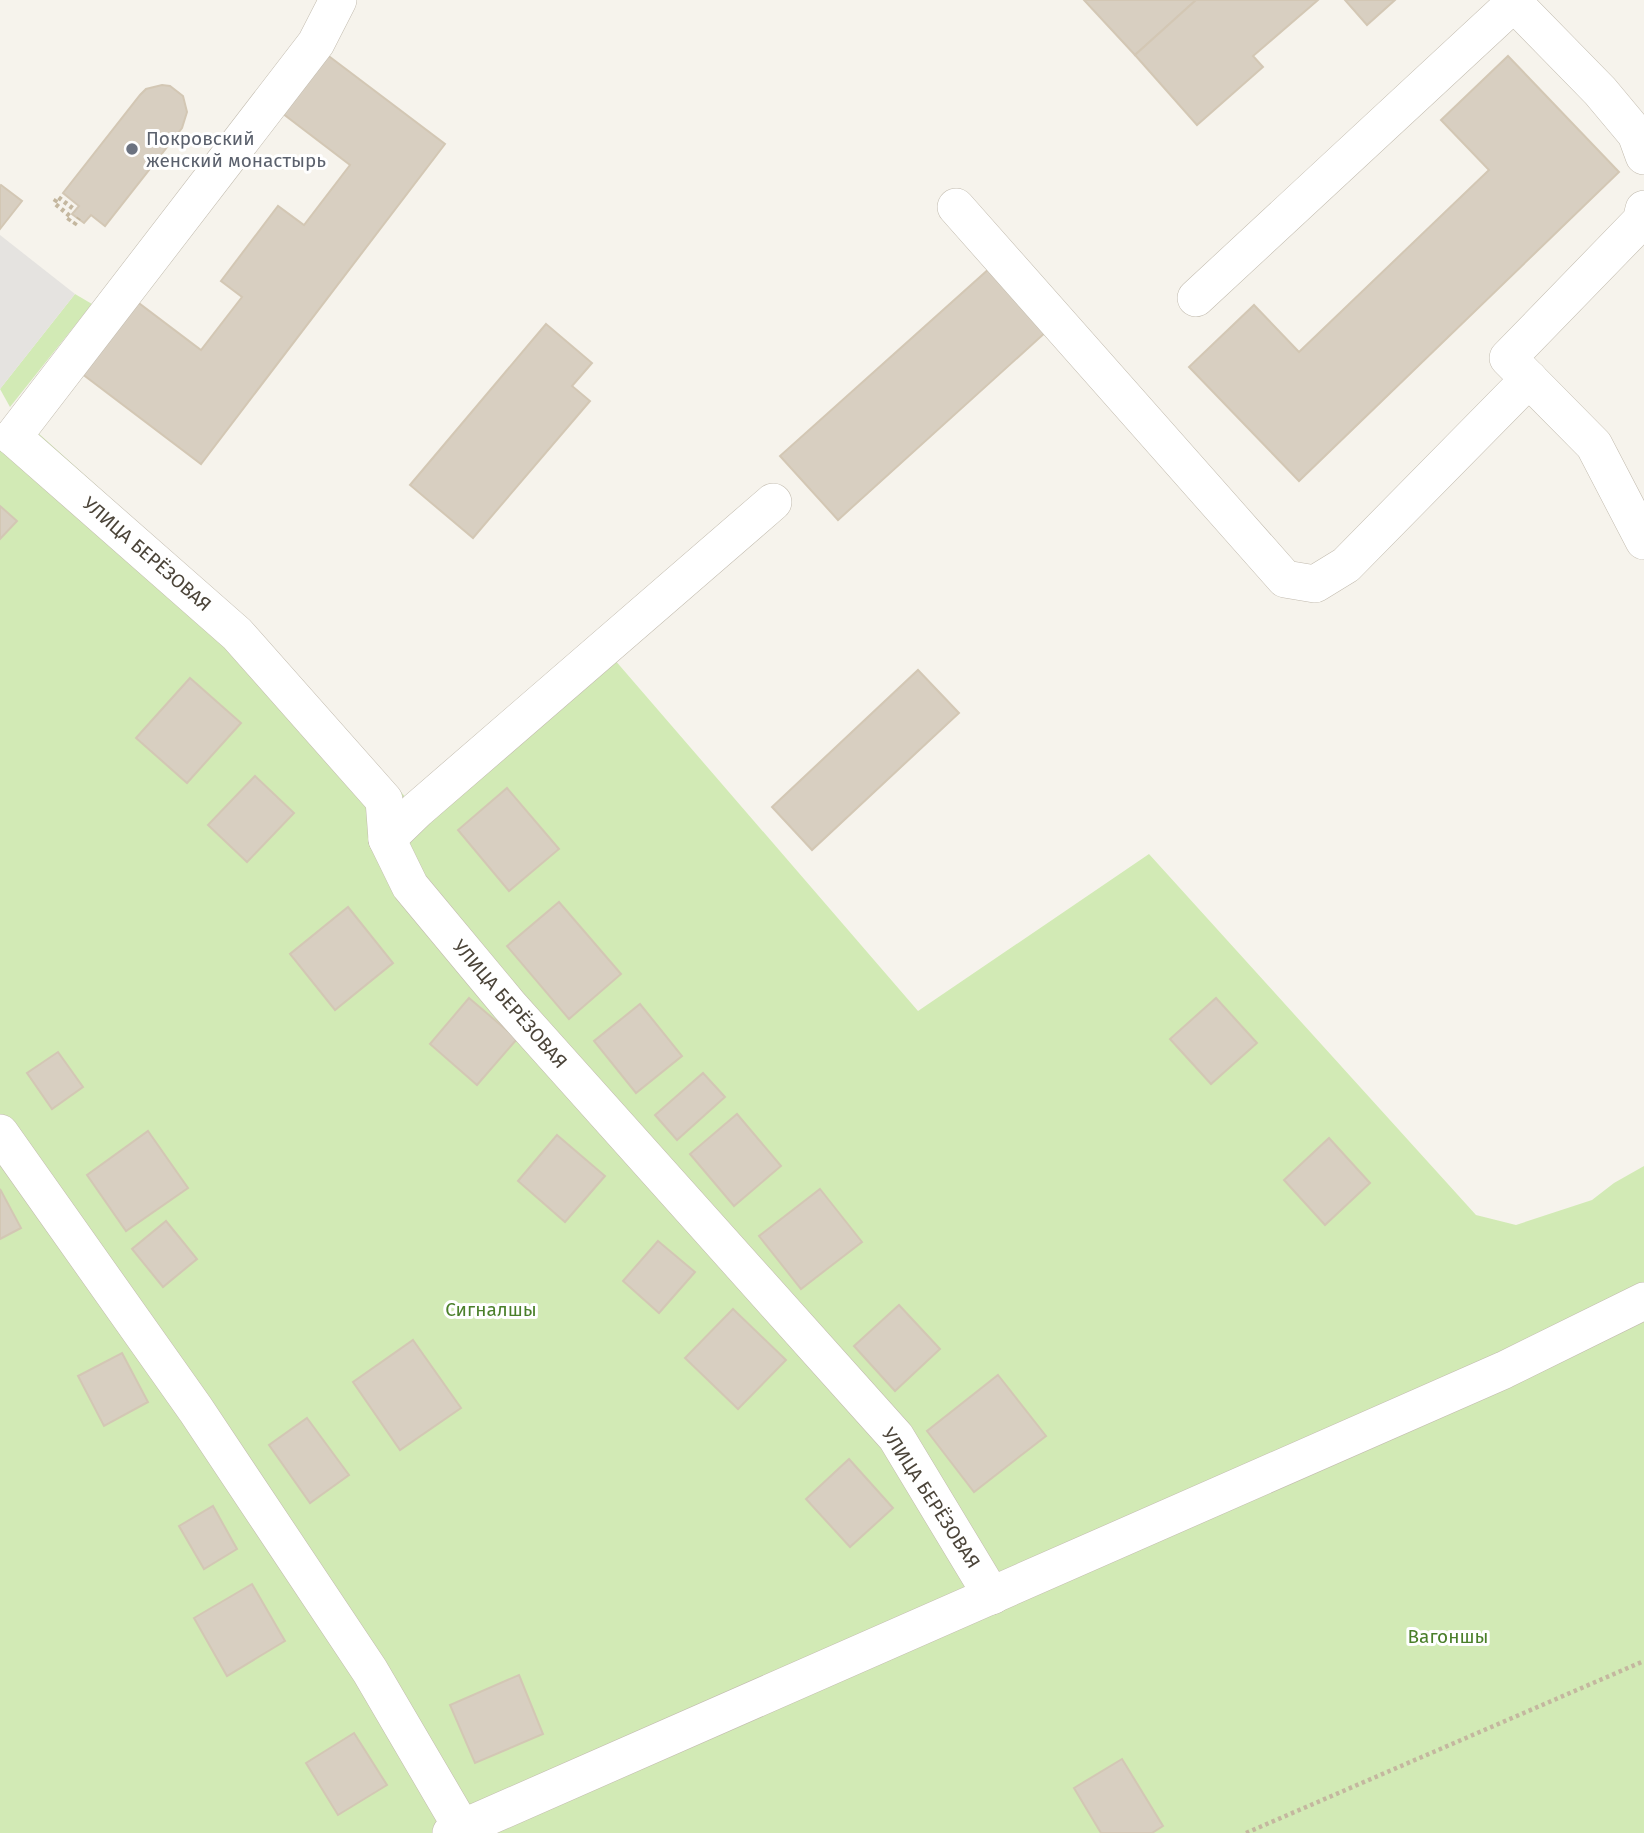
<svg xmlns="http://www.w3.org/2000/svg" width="1644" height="1833" viewBox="0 0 1644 1833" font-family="'Fira Sans',sans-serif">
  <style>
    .green { fill: #d2eab5 }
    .parking { fill: #e5e3e0 }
    .building { fill: #d8cfc1; stroke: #d3c7b4; stroke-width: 2 }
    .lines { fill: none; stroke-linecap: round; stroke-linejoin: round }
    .minor-casing { stroke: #c2bbae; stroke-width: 38 }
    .path { stroke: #c4b79f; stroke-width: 4.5; stroke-dasharray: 3.5 3.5; stroke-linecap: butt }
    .minor { stroke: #fff; stroke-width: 37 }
    .worship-dot { fill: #6b7280; stroke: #fff; stroke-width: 2.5 }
    .labels { text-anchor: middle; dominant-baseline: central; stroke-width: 6; stroke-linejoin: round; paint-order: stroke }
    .worship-label { font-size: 19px; fill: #5b616d; stroke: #fff; text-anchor: start }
    .street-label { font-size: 19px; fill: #4b4439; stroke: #fff }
    .park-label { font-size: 19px; fill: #4a7f2a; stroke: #fff }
  </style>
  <rect width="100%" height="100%" fill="#f6f3ec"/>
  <g class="green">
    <path d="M75,294l17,10 -82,103 -10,-18z"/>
    <path d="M36,431l211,190 181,201 186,-163 304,352 231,-157 327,361 40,10 76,-25 22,-17 30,-17v667h-1644v-1394z"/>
  </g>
  <path class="parking" d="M0,235l75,59 -75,95z"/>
  <g class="building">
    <path d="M1084,0h112l-61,55z"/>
    <path d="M1196,0h122l-65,56 10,11 -66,58 -62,-70z"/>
    <path d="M1345,0h50l-28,25z"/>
    <path d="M326,54l119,90 -244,320 -120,-91 55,-72 65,49 41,-53 -21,-16 57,-75 26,19 46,-60 -68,-52z"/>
    <path d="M1508,56l111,116 -320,309 -110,-114 65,-62 45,47 190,-182 -48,-50z"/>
    <path d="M162,85l8,1 13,10 4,16 -5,16 -77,98 -14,-11 -7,8 -12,-9 7,-8 -16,-13 77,-98 6,-6z"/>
    <path d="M1,185l21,16 -22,28v-43z"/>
    <path d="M990,268l57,63 -209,189 -58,-64z"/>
    <path d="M546,324l46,39 -20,23 18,15 -117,137 -63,-53z"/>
    <path d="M0,506l17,15 -17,18z"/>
    <path d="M918,670l41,43 -147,137 -40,-43z"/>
    <path d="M190,678l51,45 -54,60 -51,-45z"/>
    <path d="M255,776l39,37 -47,49 -39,-37z"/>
    <path d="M507,788l52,61 -50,42 -51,-61z"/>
    <path d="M559,902l62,72 -52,45 -62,-73z"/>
    <path d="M348,907l45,56 -58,47 -45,-56z"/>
    <path d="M469,998l48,41 -40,46 -47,-41z"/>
    <path d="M1216,998l41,45 -46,41 -41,-45z"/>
    <path d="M640,1004l42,52 -46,37 -42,-52z"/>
    <path d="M58,1052l25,35 -31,22 -25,-36z"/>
    <path d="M703,1073l22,24 -48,43 -22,-25z"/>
    <path d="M737,1114l44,52 -47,40 -44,-52z"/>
    <path d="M148,1131l40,57 -62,43 -39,-56z"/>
    <path d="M557,1135l48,41 -40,46 -47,-41z"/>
    <path d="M1329,1138l41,45 -45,42 -41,-45z"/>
    <path d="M0,1189l21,39 -21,11z"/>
    <path d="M820,1189l42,53 -61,47 -42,-53z"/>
    <path d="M166,1221l31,38 -34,28 -31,-38z"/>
    <path d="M658,1241l37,31 -36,41 -36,-32z"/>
    <path d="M899,1305l41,44 -45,42 -41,-45z"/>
    <path d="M733,1309l53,51 -48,49 -53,-51z"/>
    <path d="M413,1340l48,68 -61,42 -47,-68z"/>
    <path d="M122,1353l26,49 -44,24 -26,-50z"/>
    <path d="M998,1375l48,61 -72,56 -47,-61z"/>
    <path d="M307,1418l42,57 -39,28 -41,-58z"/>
    <path d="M849,1459l44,49 -43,39 -44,-48z"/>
    <path d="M213,1506l24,43 -33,20 -25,-43z"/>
    <path d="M252,1584l33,57 -58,35 -33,-58z"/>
    <path d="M519,1675l24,59 -68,29 -25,-58z"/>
    <path d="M354,1733l33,52 -49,30 -32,-52z"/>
    <path d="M1122,1759l41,67 -11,7h-51l-27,-45z"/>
  </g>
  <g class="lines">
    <defs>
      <g id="minor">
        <path d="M1511,0l89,91 36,43 8,22"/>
        <path d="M956,207l329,372 30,5 31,-19 183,-186"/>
        <path d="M1644,209l-3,12 -133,137 86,87 50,96"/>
        <path d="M1196,298l318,-295"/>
        <path d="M13,437l224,197 147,166 3,39 23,47 99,119 387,432 96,159"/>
        <path d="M13,437l303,-394 22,-43"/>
        <path d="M387,839l30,-29 356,-308"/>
        <path d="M0,1133l196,277 174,261 92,157"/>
        <path d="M451,1833l1053,-463 140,-69"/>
      </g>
    </defs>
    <use href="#minor" class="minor-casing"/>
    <g class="path">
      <path d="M68,221l3,-4 -17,-14 4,-6 17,13"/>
      <path d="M74,225l5,-7"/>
      <path d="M1246,1833l398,-172"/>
    </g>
    <use href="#minor" class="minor"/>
  </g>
  <circle class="worship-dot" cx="132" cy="149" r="7"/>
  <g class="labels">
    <g class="worship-label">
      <text x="146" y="138">Покровский<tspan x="146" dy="22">женский монастырь</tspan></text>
    </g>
    <g class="street-label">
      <text transform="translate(147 554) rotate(41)">УЛИЦА БЕРЁЗОВАЯ</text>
      <text transform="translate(510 1004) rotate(49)">УЛИЦА БЕРЁЗОВАЯ</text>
      <text transform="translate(931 1498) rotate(57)">УЛИЦА БЕРЁЗОВАЯ</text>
    </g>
    <g class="park-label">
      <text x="491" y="1309">Сигналшы</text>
      <text x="1448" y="1636">Вагоншы</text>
    </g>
  </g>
</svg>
